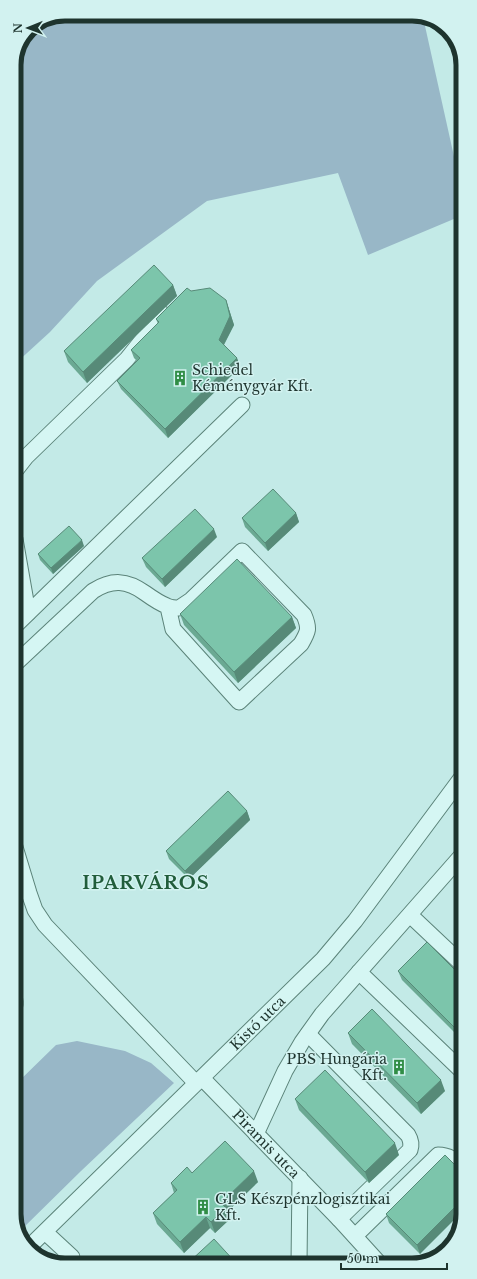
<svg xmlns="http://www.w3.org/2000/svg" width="477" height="1279" viewBox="0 0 477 1279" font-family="'Libre Baskerville',serif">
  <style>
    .green { fill: #98b7c7 }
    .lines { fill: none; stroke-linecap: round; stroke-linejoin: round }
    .minor-casing { stroke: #5b8379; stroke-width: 17 }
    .minor { stroke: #d5f6f3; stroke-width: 15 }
    .wall { fill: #6ba993 }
    .shaded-wall { fill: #578a78 }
    .building { fill: #7cc5ab; stroke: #578a78 }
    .labels { text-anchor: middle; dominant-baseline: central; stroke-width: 3; stroke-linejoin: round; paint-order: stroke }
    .poi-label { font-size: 14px; fill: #1e342e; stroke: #d2f2f0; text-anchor: start }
    .street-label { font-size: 14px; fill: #1e342e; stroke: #d2f2f0 }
    .district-label { font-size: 18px; font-weight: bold; letter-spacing: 1px; fill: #215d3b; stroke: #d2f2f0 }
    .rim { fill: none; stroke: #1e342e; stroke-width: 5 }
  </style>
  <rect width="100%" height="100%" fill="#c3eae7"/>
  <g class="green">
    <path d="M65,14h351l7,3 38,171v28l-93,39 -30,-82 -131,28 -110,80 -47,51 -35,32 -1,-303 15,-32z"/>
    <path d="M77,1041l48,10 26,12 23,20 -93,88 -62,61 -3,-4v-144l40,-39z"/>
  </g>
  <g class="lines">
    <defs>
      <g id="minor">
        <path d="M15,471l11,-14 101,-98 36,-45"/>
        <path d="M15,539l13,74"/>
        <path d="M15,626l227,-221"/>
        <path d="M15,664l78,-73c19,-12 34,-11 52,2 7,5 14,10 22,13 4,2 8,2 12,2l12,-8 51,-49 62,64c6,14 4,17 -3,29l-62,58 -66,-73 -5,-22"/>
        <path d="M15,847l14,46 6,17 10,15 151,158"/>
        <path d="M410,915l53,50"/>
        <path d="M359,972l103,99"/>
        <path d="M15,1001v4"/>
        <path d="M308,1034l100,101c3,5 4,9 2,15l-71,69"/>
        <path id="s1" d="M202,1078l137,141 40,44"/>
        <path d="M256,1134l29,-63 17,-29 20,-28 140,-159"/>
        <path d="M45,1232l27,25 -8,8"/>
        <path d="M355,1236l83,-81c11,0 17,5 25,13"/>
        <path id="s2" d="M29,1247l294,-288 32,-38 107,-144"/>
        <path d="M299,1264l1,-86"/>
      </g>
    </defs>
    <use href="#minor" class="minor-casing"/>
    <use href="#minor" class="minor"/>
  </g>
  <g class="wall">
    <path d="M173,285l4,11 -90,87 -19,-21 -4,-11z"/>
    <path d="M191,291l35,9 8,25 -10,20 13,13 3,9 -72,71 -47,-49 -4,-8 20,-20 -3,-3 -3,-8 27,-26 -2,-5z"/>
    <path d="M296,513l3,9 -31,29 -23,-24 -3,-9z"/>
    <path d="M217,537l-52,50 -19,-20 -4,-9z"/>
    <path d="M84,546l-31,28 -13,-14 -2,-6z"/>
    <path d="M180,614l112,3 4,11 -58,55 -54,-58z"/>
    <path d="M247,811l3,9 -61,59 -20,-20 -3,-8z"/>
    <path d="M462,878l1,20 -4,-4 -4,-11z"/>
    <path d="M398,971l65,7v63l-61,-61z"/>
    <path d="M348,1033l97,58 -24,23 -69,-70z"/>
    <path d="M295,1099l104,56 -30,28 -70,-73z"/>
    <path d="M192,1173l66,9 -31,30 3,7 -15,14 -5,-5 -26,25 -27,-29 -4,-11 21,-20 -3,-10z"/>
    <path d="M463,1173l-43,81 -31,-31 -3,-9z"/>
  </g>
  <g class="shaded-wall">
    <path d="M173,285l4,11 -90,87 -4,-11z"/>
    <path d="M226,300l8,25 -12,23 -3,-8z"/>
    <path d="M237,358l3,9 -72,71 -3,-9z"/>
    <path d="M296,513l3,9 -31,29 -3,-8z"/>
    <path d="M214,529l3,8 -52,50 -3,-8z"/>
    <path d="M82,540l2,6 -31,28 -2,-6z"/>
    <path d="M292,617l4,11 -58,55 -4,-11z"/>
    <path d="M247,811l3,9 -61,59 -4,-8z"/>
    <path d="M441,1080l4,11 -24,23 -4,-11z"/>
    <path d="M395,1143l4,12 -30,28 -4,-11z"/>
    <path d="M254,1171l4,11 -31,30 3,7 -15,14 -4,-11 10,-19z"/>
    <path d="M463,1199v12l-43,43 -3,-9z"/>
    <path d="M206,1217l4,11 -26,25 -4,-11z"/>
  </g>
  <g class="building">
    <path d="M154,265l19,20 -90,87 -19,-21z"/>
    <path d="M187,288l4,3 19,-3 16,12 4,16 -11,24 18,18 -72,71 -48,-48 23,-23 -9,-8 28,-28 -3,-3z"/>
    <path d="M273,489l23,24 -31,30 -23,-25z"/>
    <path d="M195,509l19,20 -52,50 -20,-21z"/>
    <path d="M69,526l13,14 -31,28 -13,-14z"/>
    <path d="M237,559l55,58 -58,55 -54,-58z"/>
    <path d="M228,791l19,20 -62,60 -19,-20z"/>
    <path d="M462,878v15l-7,-10z"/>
    <path d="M427,942l36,36v55l-2,1 -63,-63z"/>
    <path d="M372,1009l69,71 -24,23 -69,-70z"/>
    <path d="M325,1070l70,73 -30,29 -70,-73z"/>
    <path d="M225,1141l29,30 -33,32 5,5 -15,14 -5,-5 -26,25 -27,-29 24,-23 -6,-7 16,-16 5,6z"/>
    <path d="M445,1155l18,18v26l-46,46 -31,-31z"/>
    <path d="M214,1239l23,25h-50z"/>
  </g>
  <defs>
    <symbol id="building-bare" viewBox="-9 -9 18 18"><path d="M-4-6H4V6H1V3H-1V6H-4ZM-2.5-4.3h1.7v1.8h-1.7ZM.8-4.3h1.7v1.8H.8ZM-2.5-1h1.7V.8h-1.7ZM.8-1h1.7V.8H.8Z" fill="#308d45" stroke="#d2f2f0" stroke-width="2.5" paint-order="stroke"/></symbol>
  </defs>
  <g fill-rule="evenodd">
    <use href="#building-bare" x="169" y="367" width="22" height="22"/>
    <use href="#building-bare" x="388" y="1056" width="22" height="22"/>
    <use href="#building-bare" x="192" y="1196" width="22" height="22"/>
  </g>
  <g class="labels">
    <g class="poi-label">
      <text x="192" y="370">Schiedel<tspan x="192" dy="16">Kéménygyár Kft.</tspan></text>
      <text x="387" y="1059" text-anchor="end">PBS Hungária<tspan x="387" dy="16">Kft.</tspan></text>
      <text x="215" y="1199">GLS Készpénzlogisztikai<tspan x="215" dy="16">Kft.</tspan></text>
    </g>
    <g class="street-label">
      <text stroke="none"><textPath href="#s2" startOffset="320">Kistó utca</textPath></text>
      <text stroke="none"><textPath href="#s1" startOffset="92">Piramis utca</textPath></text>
    </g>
    <g class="district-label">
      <text x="146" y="883">IPARVÁROS</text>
    </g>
  </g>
  <path d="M0 0H477V1279H0ZM65 21H412A44 44 0 0 1 456 65V1214A44 44 0 0 1 412 1258H65A44 44 0 0 1 21 1214V65A44 44 0 0 1 65 21Z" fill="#d2f2f0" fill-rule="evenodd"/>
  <path class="rim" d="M65 21H412A44 44 0 0 1 456 65V1214A44 44 0 0 1 412 1258H65A44 44 0 0 1 21 1214V65A44 44 0 0 1 65 21Z"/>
  <g transform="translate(28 28) rotate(269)" stroke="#d2f2f0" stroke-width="3" paint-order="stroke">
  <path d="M0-3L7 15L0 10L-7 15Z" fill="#1e342e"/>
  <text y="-6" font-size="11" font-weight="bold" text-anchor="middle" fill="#1e342e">N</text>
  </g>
  <path d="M341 1263v6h106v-6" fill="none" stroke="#1e342e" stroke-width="2"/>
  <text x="347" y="1263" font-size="12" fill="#1e342e" stroke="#d2f2f0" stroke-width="3" paint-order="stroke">50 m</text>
</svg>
